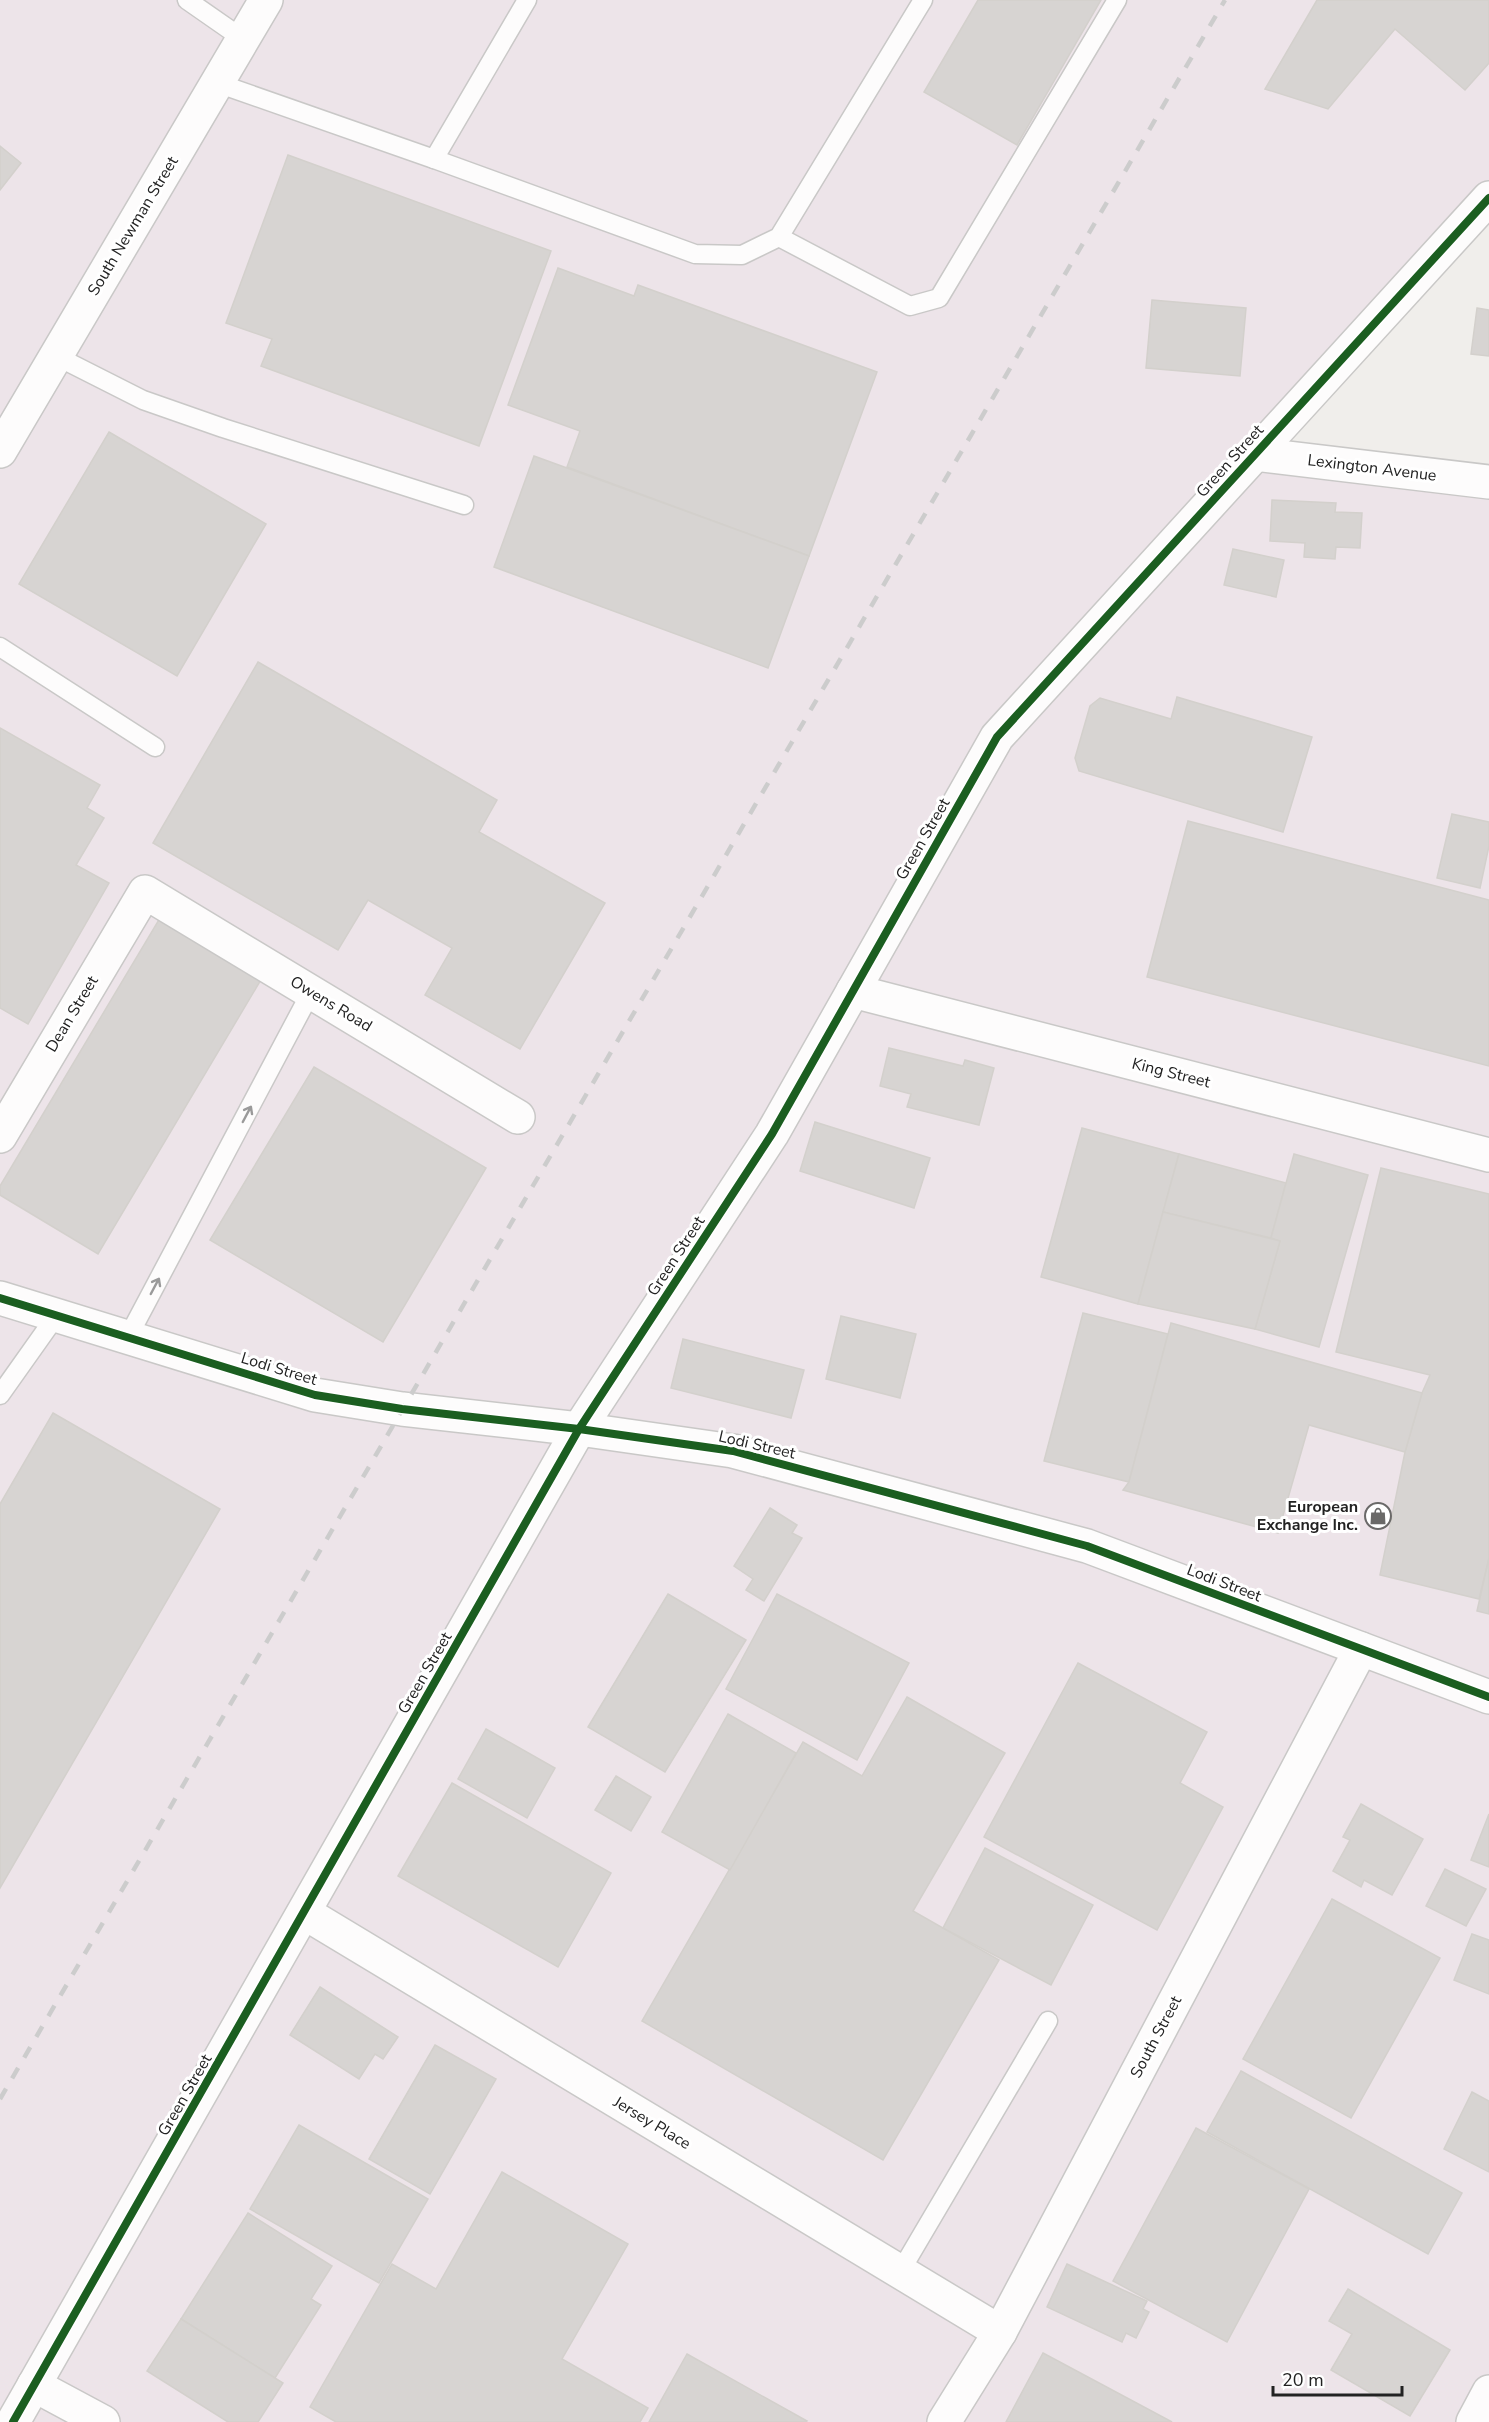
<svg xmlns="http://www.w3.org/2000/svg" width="1489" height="2422" viewBox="0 0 1489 2422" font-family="'Nunito Sans',sans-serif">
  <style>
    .industrial { fill: #ede4e9 }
    .building { fill: #d7d4d2; stroke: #d3d0cc; stroke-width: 1.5 }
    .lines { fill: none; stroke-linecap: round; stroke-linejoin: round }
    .service-casing { stroke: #c9c8c7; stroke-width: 21 }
    .minor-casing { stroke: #c9c8c7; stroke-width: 36 }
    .tertiary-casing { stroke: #c9c8c7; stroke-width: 36 }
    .service { stroke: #fdfcfc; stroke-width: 18 }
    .minor { stroke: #fdfcfc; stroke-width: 33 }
    .tertiary { stroke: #fdfcfc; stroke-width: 33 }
    .rail { stroke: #ccc; stroke-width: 4.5; stroke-dasharray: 12 12; stroke-linecap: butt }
    .cycleway-casing { stroke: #fff; stroke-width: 11 }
    .cycleway { stroke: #1b5e20; stroke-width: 8 }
    .oneway { stroke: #9a9a9a }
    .labels { text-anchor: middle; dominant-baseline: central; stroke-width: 6; stroke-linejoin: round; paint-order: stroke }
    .street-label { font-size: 16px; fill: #222; stroke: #fff }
    .poi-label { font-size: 16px; font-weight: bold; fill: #222; stroke: #fff; text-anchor: end }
  </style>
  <rect width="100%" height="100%" fill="#f0eeeb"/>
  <path class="industrial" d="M0,0h1489v206l-216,240 216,30v1946h-1489z"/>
  <g class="building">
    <path d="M978,0h123l-84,145 -93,-53z"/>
    <path d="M1317,0h172v63l-24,27 -70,-61 -67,80 -63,-20z"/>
    <path d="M0,146l21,17 -21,27z"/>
    <path d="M288,155l263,96 -72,195 -218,-80 11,-27 -46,-16z"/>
    <path d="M558,268l76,28 4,-11 239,87 -68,184 -242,-89 13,-36 -72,-26z"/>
    <path d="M1152,300l94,8 -6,68 -94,-8z"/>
    <path d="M1477,308l12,2v46l-18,-2z"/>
    <path d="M109,432l157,92 -89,152 -158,-92z"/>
    <path d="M534,456l275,100 -41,112 -274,-101z"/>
    <path d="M1272,500l64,3 -1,9 27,1 -2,35 -24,-1 -1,12 -31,-2 1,-14 -35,-2z"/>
    <path d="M1233,549l51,11 -8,37 -52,-12z"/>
    <path d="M258,662l239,138 -18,32 126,71 -85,146 -95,-54 27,-47 -84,-48 -30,50 -185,-107z"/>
    <path d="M1177,697l135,40 -29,95 -204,-61 -4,-13 15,-52 10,-8 71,21z"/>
    <path d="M0,728l100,57 -13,23 17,10 -28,47 33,18 -81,141 -28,-16z"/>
    <path d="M1452,814l37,8v24l-9,42 -43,-10z"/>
    <path d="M1188,821l301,79v166l-342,-89z"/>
    <path d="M160,918l102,60 -164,276 -98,-59v-9z"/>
    <path d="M889,1048l74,18 2,-6 29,8 -15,57 -72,-18 4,-13 -31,-8z"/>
    <path d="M314,1067l172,101 -103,174 -173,-102z"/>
    <path d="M815,1122l115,36 -16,50 -114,-37z"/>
    <path d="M1082,1128l97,26 -41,150 -97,-27z"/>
    <path d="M1179,1154l107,29 -15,55 -108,-26z"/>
    <path d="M1294,1154l74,21 -49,172 -64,-18 25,-88 -9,-3z"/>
    <path d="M1381,1168l108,26v364l-10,41 -99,-24 25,-123 17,-59 8,-18 -94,-23z"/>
    <path d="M1163,1212l117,29 -25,88 -117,-25z"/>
    <path d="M1083,1313l85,21 -39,148 -85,-21z"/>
    <path d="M841,1316l75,18 -16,64 -74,-19z"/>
    <path d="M1171,1323l251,70 -17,59 -96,-27 -31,108 -155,-43 6,-8z"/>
    <path d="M683,1339l121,31 -13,48 -120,-30z"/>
    <path d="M53,1413l167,96 -220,379v-384z"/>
    <path d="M770,1508l27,17 -5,8 10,5 -38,63 -18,-11 7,-11 -19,-13z"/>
    <path d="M1489,1558v56l-12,-3z"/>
    <path d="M668,1594l78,46 -81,132 -77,-45z"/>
    <path d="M777,1594l132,69 -52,97 -131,-71z"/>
    <path d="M1078,1663l129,69 -27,51 43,24 -66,123 -173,-93z"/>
    <path d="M907,1697l98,56 -92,158 86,49 -116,200 -241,-139 161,-279 59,34z"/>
    <path d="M728,1714l68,39 -66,117 -68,-38z"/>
    <path d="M486,1729l69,39 -28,50 -69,-39z"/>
    <path d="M616,1776l35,21 -20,34 -36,-21z"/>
    <path d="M452,1783l159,90 -53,94 -160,-91z"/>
    <path d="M1361,1804l62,35 -31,56 -28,-15 -3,7 -28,-16 17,-31 -7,-3z"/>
    <path d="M1489,1814v53l-18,-7z"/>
    <path d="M985,1848l108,57 -42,80 -108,-57z"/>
    <path d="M1445,1869l41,20 -20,37 -40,-20z"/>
    <path d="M1332,1899l108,59 -89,160 -108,-59z"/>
    <path d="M1472,1934l17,6v54l-35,-14z"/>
    <path d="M320,1987l78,50 -15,22 -8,-5 -16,25 -69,-44z"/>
    <path d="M435,2045l61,34 -66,115 -61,-35z"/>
    <path d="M1241,2071l221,122 -34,61 -221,-122z"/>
    <path d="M1472,2092l17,9v71l-45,-23z"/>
    <path d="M299,2125l129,74 -49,84 -129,-74z"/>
    <path d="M1196,2128l113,61 -82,153 -114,-61z"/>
    <path d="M502,2172l126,72 -66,115 86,49 -8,14h-304l-26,-15 82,-143 44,25z"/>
    <path d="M248,2213l84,53 -21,33 10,6 -46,73 -94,-59z"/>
    <path d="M1067,2264l80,37 -4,8 6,3 -13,26 -10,-5 -4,9 -75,-35z"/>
    <path d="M1348,2289l102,61 -40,66 -79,-46 21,-36 -23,-13z"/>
    <path d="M181,2319l102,64 -25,39h-30l-81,-51z"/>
    <path d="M1043,2353l129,69h-166z"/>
    <path d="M687,2354l120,67 -1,1h-157z"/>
  </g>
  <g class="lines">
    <defs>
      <g id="service">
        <path d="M187,0l56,39"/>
        <path d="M217,83l217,76 93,-159"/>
        <path d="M434,159l261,95 47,1 37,-18 144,-237"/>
        <path d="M779,237l131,69 29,-8 178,-298"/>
        <path d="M56,356l87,44 80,28 241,77"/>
        <path d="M0,647l155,100"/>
        <path d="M128,1337l183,-345"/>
        <path d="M0,1395l56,-79"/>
        <path d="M900,2272l148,-251"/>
      </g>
      <g id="minor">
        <path d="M0,451l266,-451"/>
        <path d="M1255,454l234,28"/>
        <path d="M853,991l636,164"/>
        <path d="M0,1136l145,-244 373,225"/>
        <path d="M0,1298l315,97 87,14 177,20 154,22 354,95 402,151"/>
        <path d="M305,1913l695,419"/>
        <path d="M34,2385l69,37"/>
        <path d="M944,2422l56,-90 361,-683"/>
        <path d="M1473,2422l16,-30"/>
      </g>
      <path id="tertiary" d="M13,2422l566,-993 193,-295 225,-397 492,-539"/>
    </defs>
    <use href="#service" class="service-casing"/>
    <use href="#minor" class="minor-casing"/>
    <use href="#tertiary" class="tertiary-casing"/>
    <use href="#service" class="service"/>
    <use href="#minor" class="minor"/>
    <use href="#tertiary" class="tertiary"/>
    <path class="rail" d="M0,2099l1225,-2099"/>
    <defs>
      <g id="cycleway">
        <path d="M0,1298l315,97 87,14 177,20 154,22 354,95 402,151"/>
        <path d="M13,2422l566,-993 193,-295 225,-397 492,-539"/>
      </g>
    </defs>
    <use href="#cycleway" class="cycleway-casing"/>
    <use href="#cycleway" class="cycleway"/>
  </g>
  <defs><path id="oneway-shaft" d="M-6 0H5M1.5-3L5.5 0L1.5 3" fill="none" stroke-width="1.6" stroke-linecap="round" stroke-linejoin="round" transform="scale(1.5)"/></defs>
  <g class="oneway">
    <use href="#oneway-shaft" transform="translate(247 1114) rotate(-62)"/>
    <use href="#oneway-shaft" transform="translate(155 1286) rotate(-62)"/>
  </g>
  <defs>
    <symbol id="shop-ring" viewBox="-11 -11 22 22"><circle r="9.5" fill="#fff" stroke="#6a6968" stroke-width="1.5"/><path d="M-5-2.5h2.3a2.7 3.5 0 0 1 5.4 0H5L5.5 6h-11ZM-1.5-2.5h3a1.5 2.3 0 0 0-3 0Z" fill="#6a6968"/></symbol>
  </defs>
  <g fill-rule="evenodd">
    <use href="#shop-ring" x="1363" y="1501" width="30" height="30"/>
  </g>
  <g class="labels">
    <g class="street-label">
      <text transform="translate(133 226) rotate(-59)">South Newman Street</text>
      <text transform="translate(1230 461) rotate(-48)">Green Street</text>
      <text transform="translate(1372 468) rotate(7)">Lexington Avenue</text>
      <text transform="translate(923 839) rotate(-60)">Green Street</text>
      <text transform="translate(331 1004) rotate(31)">Owens Road</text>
      <text transform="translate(72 1014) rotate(-59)">Dean Street</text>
      <text transform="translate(1171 1073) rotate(14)">King Street</text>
      <text transform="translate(676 1256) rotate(-57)">Green Street</text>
      <text transform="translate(279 1369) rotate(17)">Lodi Street</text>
      <text transform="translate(757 1445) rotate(13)">Lodi Street</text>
      <text transform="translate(1224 1583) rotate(21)">Lodi Street</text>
      <text transform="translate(425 1673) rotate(-60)">Green Street</text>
      <text transform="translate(1156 2037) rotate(-62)">South Street</text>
      <text transform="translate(185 2095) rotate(-60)">Green Street</text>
      <text transform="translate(652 2123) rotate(31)">Jersey Place</text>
    </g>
    <g class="poi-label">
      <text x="1358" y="1507">European<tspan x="1358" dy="18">Exchange Inc.</tspan></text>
    </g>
  </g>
  <path d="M1273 2386v9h129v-9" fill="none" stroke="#222222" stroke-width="3"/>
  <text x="1282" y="2386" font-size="18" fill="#222222" stroke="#ffffff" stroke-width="4.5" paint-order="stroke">20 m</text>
</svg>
